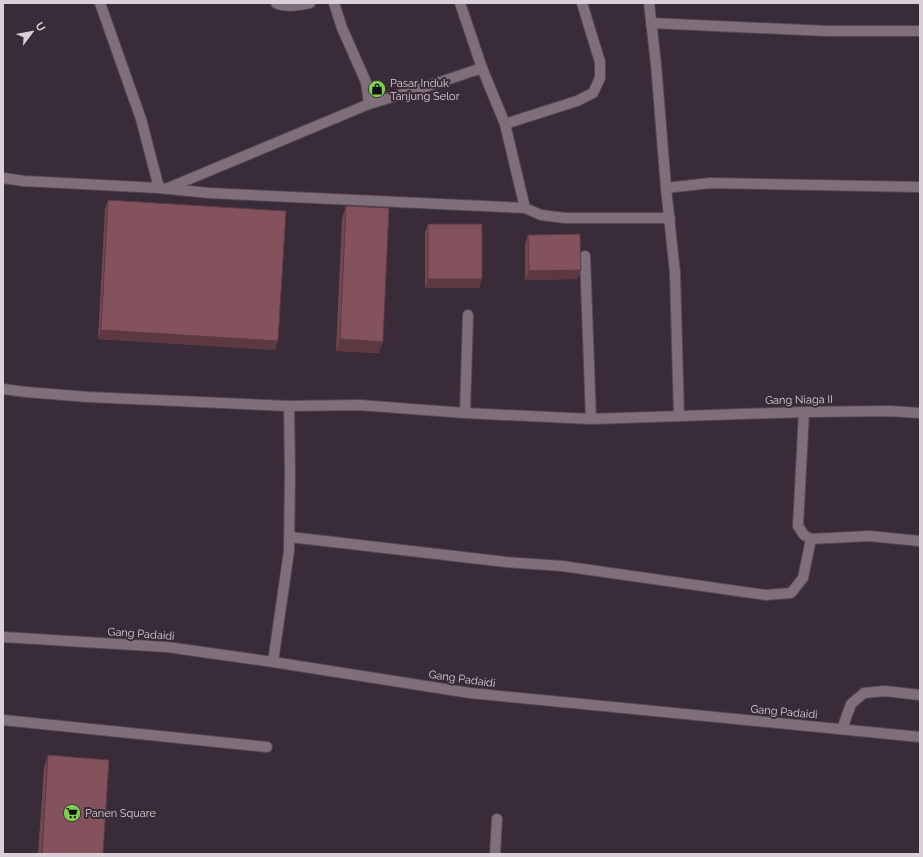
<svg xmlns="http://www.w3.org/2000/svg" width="923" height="857" viewBox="0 0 923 857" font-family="Raleway,sans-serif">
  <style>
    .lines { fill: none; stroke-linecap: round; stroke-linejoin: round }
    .minor-casing { stroke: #544952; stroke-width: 12 }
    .minor { stroke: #7e6f7b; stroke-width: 10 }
    .wall { fill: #714750 }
    .shaded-wall { fill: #5c3941 }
    .building { fill: #83525d; stroke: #5c3941 }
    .labels { text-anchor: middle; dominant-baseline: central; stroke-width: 4; stroke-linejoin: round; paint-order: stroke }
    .poi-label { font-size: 11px; fill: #d9d0d8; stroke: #392b37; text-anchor: start }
    .street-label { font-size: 11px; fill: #d9d0d8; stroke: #392b37 }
  </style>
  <rect width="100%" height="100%" fill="#392b37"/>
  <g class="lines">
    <defs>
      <g id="minor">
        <path d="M100,3l41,116 18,69"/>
        <path d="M276,3c10,5 23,2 34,0"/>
        <path d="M334,3l8,25 24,54 3,22 50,-15 63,-21 23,56 20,84"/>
        <path d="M460,3l22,65"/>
        <path d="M649,3l7,61 10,124"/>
        <path d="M651,23l176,8h93"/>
        <path d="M505,124l72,-23 16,-8 7,-15v-16l-18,-59"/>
        <path d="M3,178l21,3 135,7 50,5 316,15 16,7 24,3h105"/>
        <path d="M168,188l201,-84"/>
        <path d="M585,256l6,163"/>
        <path d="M3,389l23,3 62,5 201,9 70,-1 106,8 126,6 213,-7 85,-1 31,2"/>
        <path d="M804,412l-6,114 6,9 7,4 58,-3 51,5"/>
        <path d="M465,413l3,-98"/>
        <path d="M679,416l-4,-143 -9,-85 44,-5 210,4"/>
        <path d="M290,537l216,25 56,4 204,29 25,-2 12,-15 8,-39"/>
        <path d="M3,637l164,10 106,15 197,31 450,44"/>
        <path d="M273,662l16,-111 1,-78 -1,-67"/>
        <path d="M3,720l264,27"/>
        <path d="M842,729l9,-25 13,-11 21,-2 35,4"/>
        <path d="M495,854l2,-35"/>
      </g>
    </defs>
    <use href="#minor" class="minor-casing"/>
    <use href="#minor" class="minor"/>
  </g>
  <g class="wall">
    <path d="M108,200l167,150 -177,-11 7,-130z"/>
    <path d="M346,206l33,147 -43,-2 6,-133z"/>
    <path d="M428,224l54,55 -3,9h-54v-56z"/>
    <path d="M528,235l53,35 -4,9 -52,1v-36z"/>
    <path d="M48,755l55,99h-65l6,-87z"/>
  </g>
  <g class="shaded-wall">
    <path d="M581,270l-4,9 -52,1 4,-9z"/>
    <path d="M428,279h54l-3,9h-54z"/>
    <path d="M101,330l177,11 -3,9 -177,-11z"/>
    <path d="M340,339l43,3 -4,11 -43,-2z"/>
  </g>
  <g class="building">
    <path d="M108,200l178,11 -8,130 -177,-11z"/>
    <path d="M346,206l43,2 -6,134 -43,-3z"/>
    <rect x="428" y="224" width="54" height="55"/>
    <path d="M580,234l1,36 -52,1 -1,-36z"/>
    <path d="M48,755l61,5 -6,94h-61z"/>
  </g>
  <defs>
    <symbol id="shop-disc" viewBox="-11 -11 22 22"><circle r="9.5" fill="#7fd052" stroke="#392b37"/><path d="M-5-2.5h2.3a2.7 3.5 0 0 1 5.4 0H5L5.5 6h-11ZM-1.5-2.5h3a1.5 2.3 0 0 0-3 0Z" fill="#111"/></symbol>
    <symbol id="supermarket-disc" viewBox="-11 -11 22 22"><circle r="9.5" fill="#7fd052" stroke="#392b37"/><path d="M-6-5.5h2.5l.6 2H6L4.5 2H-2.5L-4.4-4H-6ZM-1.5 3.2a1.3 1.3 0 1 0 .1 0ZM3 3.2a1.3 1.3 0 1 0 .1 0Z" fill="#111"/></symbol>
  </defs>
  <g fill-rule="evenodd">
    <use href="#shop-disc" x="367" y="79" width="20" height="20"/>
    <use href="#supermarket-disc" x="62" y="803" width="20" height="20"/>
  </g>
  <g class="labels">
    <g class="poi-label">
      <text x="390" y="83">Pasar Induk<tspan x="390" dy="13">Tanjung Selor</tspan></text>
      <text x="85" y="813">Panen Square</text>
    </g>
    <g class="street-label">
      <text transform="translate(799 400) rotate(-1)">Gang Niaga II</text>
      <text transform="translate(141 634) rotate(4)">Gang Padaidi</text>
      <text transform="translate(462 679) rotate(8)">Gang Padaidi</text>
      <text transform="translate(784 712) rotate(5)">Gang Padaidi</text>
    </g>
  </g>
  <rect width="923" height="857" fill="none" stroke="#d9d0d8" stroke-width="8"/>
  <g transform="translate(32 32) rotate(58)" stroke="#392b37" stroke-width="3" paint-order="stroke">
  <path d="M0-3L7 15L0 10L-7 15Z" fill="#d9d0d8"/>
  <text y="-6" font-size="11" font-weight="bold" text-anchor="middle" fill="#d9d0d8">U</text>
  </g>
</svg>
